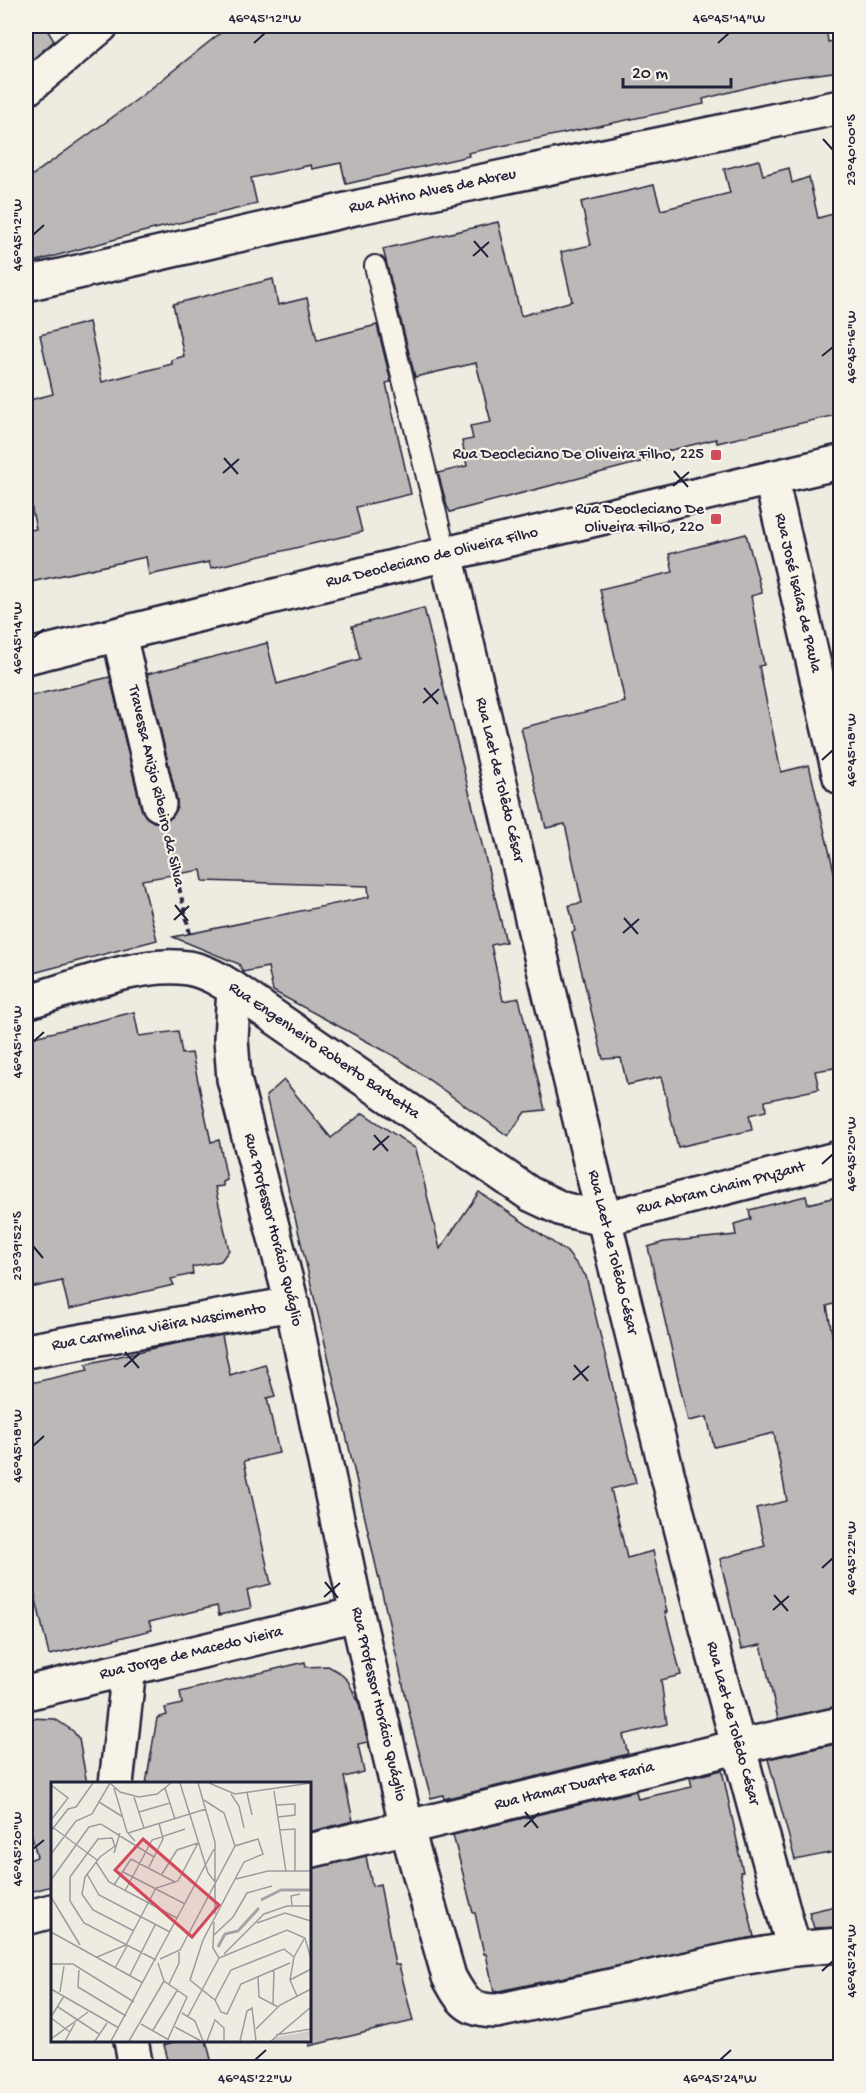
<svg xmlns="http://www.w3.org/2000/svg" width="866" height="2093" viewBox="0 0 866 2093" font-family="'Gochi Hand',sans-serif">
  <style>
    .building { fill: #bbb8b7; stroke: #22223b; stroke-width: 1.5 }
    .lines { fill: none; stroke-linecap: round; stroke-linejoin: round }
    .lane-casing { stroke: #22223b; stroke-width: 24 }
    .street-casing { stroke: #22223b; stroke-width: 38 }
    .secondary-casing { stroke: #22223b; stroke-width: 38 }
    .path { stroke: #22223b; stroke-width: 4; stroke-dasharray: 6 4.5; stroke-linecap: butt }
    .lane { stroke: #f7f3e8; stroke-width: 20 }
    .street { stroke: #f7f3e8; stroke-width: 33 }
    .secondary { stroke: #f7f3e8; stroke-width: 33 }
    .ticks { fill: none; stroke: #22223b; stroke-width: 2 }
    .poi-dot { fill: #d1495b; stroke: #f7f3e8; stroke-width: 2 }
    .labels { text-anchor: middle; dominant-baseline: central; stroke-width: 4.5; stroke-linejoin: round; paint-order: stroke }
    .street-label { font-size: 16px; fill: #22223b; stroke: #f7f3e8 }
    .poi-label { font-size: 16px; fill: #22223b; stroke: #f7f3e8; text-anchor: end }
    .inset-river { fill: none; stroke: #a6a3a6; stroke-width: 3 }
    .inset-road { fill: none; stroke: #9c9b9f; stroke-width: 1.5 }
    .view { fill: #d1495b; fill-opacity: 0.15; stroke: #d1495b; stroke-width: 3 }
    .inset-edge { fill: none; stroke: #22223b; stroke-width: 3 }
    .neatline { fill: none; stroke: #22223b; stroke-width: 2 }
    .ticks-label { font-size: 15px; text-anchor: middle; fill: #22223b }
  </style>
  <rect width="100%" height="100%" fill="#eeebe1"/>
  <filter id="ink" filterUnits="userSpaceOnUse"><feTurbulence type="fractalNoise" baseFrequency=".0167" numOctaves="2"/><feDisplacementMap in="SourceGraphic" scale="12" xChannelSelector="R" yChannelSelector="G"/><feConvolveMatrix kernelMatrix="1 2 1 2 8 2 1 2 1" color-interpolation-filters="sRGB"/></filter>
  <g filter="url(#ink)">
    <g class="building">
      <path d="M26,26h19l9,15 -28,24z"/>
      <path d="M229,26h597l2,16 7,-1 5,30 -59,8 -78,20 1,5 -236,49 1,3 -123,28 -5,-21 -29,6 -1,-4 -60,13 6,26 -123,30 -108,30v-84l113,-82z"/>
      <path d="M759,160l4,15 26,-7 3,15 17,-6 9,41 22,-6v202l-123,29 -1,-4 -65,16 1,4 -202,53 -3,-6 -9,-33 29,-7 -5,-25 11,-2 -3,-13 21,-4 -15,-59 -61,14 -32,-128 115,-27 23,94 51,-15 -11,-49 30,-7 -10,-43 73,-17 7,25 69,-17 -6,-24z"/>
      <path d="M273,279l5,26 29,-7 10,42 60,-15 14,57 -5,1 25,111 -55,13 6,25 -151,36 -2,-6 -60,13 -3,-18 -120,26v-52l10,-2 -10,-47v-81l27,-7 -13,-59 49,-13 13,60 70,-18 -1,-4 13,-4 -11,-52z"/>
      <path d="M746,534l16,59 -11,3 13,69 -5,1 22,106 28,-7 31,132v170l-25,4 4,18 -54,12 1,10 -17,4 3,15 -74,17 -17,-70 -34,8 -6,-27 -18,1 -31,-127 3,-1 -6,-26 13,-2 -17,-79 -19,4 -25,-100 104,-26 -25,-113 73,-17 -4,-18z"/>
      <path d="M424,608l82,334 -15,3 12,56 16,-3 26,112 -20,2 -17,24 -110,-78 -125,-67 -5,-24 -25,5 -4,-8 -66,-27 196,-40 -1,-11 -165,-5 -2,-11 -59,10 15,60 -131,35v-278l84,-20 31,131 5,9 8,5h9l9,-5 5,-8v-9l-30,-126 120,-31 10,41 83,-25 -8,-33z"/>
      <path d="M134,1012l5,24 39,-5 4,23 10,-1 19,89 8,-2 8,40 -4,2v4l-8,1 14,63 -8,11 -29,6 1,7 -22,5 3,6 -105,24 -7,-28 -36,8v-250z"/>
      <path d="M284,1080l47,58 32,-25 53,36 24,100 39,-57 88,60 19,24 50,207 -25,6 16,69 26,-7 14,61h-2l16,63 -20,5 6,44 -44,11 5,19 -184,45 -1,-4 -12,3 -17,-65 -85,-373 -63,-264z"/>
      <path d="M806,1196l2,8 32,-8v106l-13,4 13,71v329l-62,13 -17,-74 -20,4 -21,-90 45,-13 -9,-38 31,-7 -13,-68 -60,14 -7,-30 -19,4 -40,-174 16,-5 72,-7 -2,-11 17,-5 -2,-9z"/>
      <path d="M222,1335l8,40 35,-11 10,32 -8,2 12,55 -35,8 27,123 -24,6 4,18 -32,7 -2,-9 -68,16 3,8 -103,25 -23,-98v-173l62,-14 -2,-6 77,-18z"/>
      <path d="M305,1662l1,5 22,-1 11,6 9,9 11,23 9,38 -10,2 6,28 -20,5 9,44 -44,11v-48h-163l11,-66 10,-3 -2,-7 17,-4 -2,-12z"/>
      <path d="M26,1718l29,1 18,12 6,8 8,45h-35v102l-26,7v-32l11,-4 -11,-46z"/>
      <path d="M840,1743v108l-45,9 -27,-101z"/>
      <path d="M722,1770l17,80h-1l5,22h-3l14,65 -260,55 -8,-38h-2l-9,-41h-2l-20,-78 183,-44 2,8 54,-12 -2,-9z"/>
      <path d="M366,1856l6,30 8,-2 15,81h4l14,56 -104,25v-177z"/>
      <path d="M840,1905v22l-26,1 -5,-16z"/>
      <path d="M179,2040h27l7,27h-43l-6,-22z"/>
    </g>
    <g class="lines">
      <defs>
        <path id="lane" d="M375,266l71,288"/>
        <g id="street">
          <path d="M26,89l75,-63"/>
          <path id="s1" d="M26,284l333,-77 481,-100"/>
          <path id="s2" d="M771,479l69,298"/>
          <path id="s3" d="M446,554c110,467 218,934 348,1395"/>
          <path d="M119,635l40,169"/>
          <path id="s4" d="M234,989l-3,50 3,40 58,225 65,310 50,215 42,148c13,24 19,34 48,34l232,-51 65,-11 46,-4"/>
          <path id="s5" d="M26,1002c46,-13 116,-42 162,-34 18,3 32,12 46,21l296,205 32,15 41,10 237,-61"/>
          <path id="s6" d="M26,1351l266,-47"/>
          <path id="s7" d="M26,1693l331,-79"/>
          <path d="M116,1784l13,-116"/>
          <path id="s8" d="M309,1851l428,-104 103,-23"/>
          <path d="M26,1918l26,-7"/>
          <path d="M131,2040l5,28"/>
        </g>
        <g id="secondary">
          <path id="s9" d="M26,657l420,-103 394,-92"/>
        </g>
      </defs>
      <use href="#lane" class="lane-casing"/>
      <use href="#street" class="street-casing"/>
      <use href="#secondary" class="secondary-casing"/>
      <g class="path">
        <path d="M839,26l1,7"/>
        <path d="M167,836l23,98"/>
      </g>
      <use href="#lane" class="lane"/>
      <use href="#street" class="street"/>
      <use href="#secondary" class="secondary"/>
    </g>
  </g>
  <path class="ticks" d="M254,43l11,-10M718,43l11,-10M823,139l10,11M33,235l11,-10M474,241l14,16M473,256l16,-14M822,356l11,-9M224,458l14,16M674,471l14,16M223,473l16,-14M673,486l16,-14M33,638l11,-9M424,688l14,16M423,703l16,-14M822,760l11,-10M175,905l13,16M624,918l14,16M174,920l15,-14M623,933l16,-14M33,1042l11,-10M374,1135l14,16M373,1150l16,-14M822,1164l11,-10M33,1246l10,12M125,1352l14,16M574,1365l14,16M124,1367l16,-14M573,1380l16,-14M33,1446l11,-10M822,1568l11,-10M325,1582l13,16M774,1595l14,16M324,1597l16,-14M773,1610l16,-14M525,1812l13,16M524,1827l15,-14M33,1849l11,-9M822,1971l11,-10M255,2060l11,-10M720,2060l11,-10"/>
  <g class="poi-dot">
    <rect x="710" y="449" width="12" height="12" rx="3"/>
    <rect x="710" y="513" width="12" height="12" rx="3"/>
  </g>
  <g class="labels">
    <g class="street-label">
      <text stroke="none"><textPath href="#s1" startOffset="417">Rua Altino Alves de Abreu</textPath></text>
      <text stroke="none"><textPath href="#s9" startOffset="418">Rua Deocleciano de Oliveira Filho</textPath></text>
      <text stroke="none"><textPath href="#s2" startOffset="117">Rua José Isaías de Paula</textPath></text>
      <text stroke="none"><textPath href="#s3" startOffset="232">Rua Laet de Tolêdo César</textPath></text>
      <text transform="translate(155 786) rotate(77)">Travessa Anizio Ribeiro da Silva</text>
      <text stroke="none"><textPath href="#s5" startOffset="327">Rua Engenheiro Roberto Barbetta</textPath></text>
      <text stroke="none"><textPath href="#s5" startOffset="777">Rua Abram Chaim Pryzant</textPath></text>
      <text stroke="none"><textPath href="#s4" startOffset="246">Rua Professor Horácio Quáglio</textPath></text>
      <text stroke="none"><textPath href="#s3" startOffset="718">Rua Laet de Tolêdo César</textPath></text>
      <text stroke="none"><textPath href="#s6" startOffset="135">Rua Carmelina Viêira Nascimento</textPath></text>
      <text stroke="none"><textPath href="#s7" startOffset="170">Rua Jorge de Macedo Vieira</textPath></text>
      <text stroke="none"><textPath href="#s4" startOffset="732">Rua Professor Horácio Quáglio</textPath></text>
      <text stroke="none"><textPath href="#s3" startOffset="1204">Rua Laet de Tolêdo César</textPath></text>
      <text stroke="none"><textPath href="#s8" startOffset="273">Rua Itamar Duarte Faria</textPath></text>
    </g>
    <g class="poi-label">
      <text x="704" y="455">Rua Deocleciano De Oliveira Filho, 225</text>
      <text x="704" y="510">Rua Deocleciano De<tspan x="704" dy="18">Oliveira Filho, 220</tspan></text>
    </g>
  </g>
  <g transform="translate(51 1782)">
    <rect width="260" height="260" fill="#eeebe1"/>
    <path d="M259,249l-2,10h-36l4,-4z" fill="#d1cdc9"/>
    <path class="inset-river" d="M210,118l20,-10h30M167,165l7,-13 13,-3 21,-23"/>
    <path class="inset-road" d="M59,1l10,9 19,5 18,-3 14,-11M129,1l28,90 8,10M147,1l17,59v72M158,1l26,11 76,-11M0,3l17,13 -17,22M63,6l13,44 8,9M114,6l10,31M223,9l12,81M196,11l5,22M180,12l8,12 5,22M83,15l10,31M153,18l20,13 11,33M48,20l24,15M225,23l19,-1v11l-17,2M25,25l17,-24M88,30l31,-9M0,44l46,34M228,48l16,-1v42M0,49l17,-22 8,-2M77,51l78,-24M63,71l6,-20M0,72l25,-33 16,-7 18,-31M45,80l13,20 68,36M98,85l14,-28 -4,-16M72,90l62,32M36,92l12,21 71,37M111,92l15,-24 21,-7M185,97l32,-8h43M0,98l38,-53 12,-3 53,33M63,103l17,-26 44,23M74,109l27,-51 33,-11M0,115l29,48M241,123l-1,-9 9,-2M163,140l-1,26 6,10 68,-28 18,8 6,21M206,141l28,-10 26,8M83,149l-41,-21 -11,-16 3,-17 15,-20 15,-11 -3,-8 -14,1 -28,38v24l14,22 72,37M0,150l92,51M163,153l19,-18 14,-24 25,-7M173,172l40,-40 23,-8h24M46,175l29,-12 30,-57 22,-7 20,-38M243,175l10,-18M109,177l20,-9 55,-104 23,-7 5,15 -19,8 -41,78 -13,40 25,20 16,-30 53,-21 10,8 -4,23 7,16M107,181l6,18 23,16 -19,42M0,182h22l61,38M64,186l12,-22M28,188l-1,17 48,29M79,193l25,-50M207,194l1,21 19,10M239,198l21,-11M118,202l10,-21v-11M0,207l68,39M9,210l4,-26M164,218l6,12 6,2 14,-30 49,-21M222,222l1,-35M7,225l41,27M131,231l13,8 8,20M137,234l31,-58M0,235l13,-21M0,236l19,14M90,242l28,16M124,245l26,14M205,247l24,-24 31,-16M102,248l25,-41M225,253l35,-6M0,257l37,-27M14,259l10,-18M44,259l12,-18M60,259l103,-192M78,259l35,-60M156,259l8,-21 9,8v13M189,259l7,-30 5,-3 4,33M220,259l40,-34"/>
    <path class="view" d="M92,57l76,66 -27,32 -77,-67z"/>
    <rect width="260" height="260" class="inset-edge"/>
  </g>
  <rect width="866" height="2093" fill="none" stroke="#f7f3e8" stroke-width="66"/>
  <path d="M623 78v9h108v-9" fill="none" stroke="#22223b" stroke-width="3"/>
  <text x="632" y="78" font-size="18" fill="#22223b" stroke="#f7f3e8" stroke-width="4.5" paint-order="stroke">20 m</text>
  <rect x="33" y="33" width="800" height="2027" class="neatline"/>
  <g class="ticks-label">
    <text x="265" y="22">46°45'12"W</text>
    <text x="729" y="22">46°45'14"W</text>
    <text transform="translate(850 150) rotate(-90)" y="5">23°40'00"S</text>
    <text transform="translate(16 235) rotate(-90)" y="5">46°45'12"W</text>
    <text transform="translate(850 347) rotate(-90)" y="5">46°45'16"W</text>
    <text transform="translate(16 638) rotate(-90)" y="5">46°45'14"W</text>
    <text transform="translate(850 750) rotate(-90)" y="5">46°45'18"W</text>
    <text transform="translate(16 1042) rotate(-90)" y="5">46°45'16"W</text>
    <text transform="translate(850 1154) rotate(-90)" y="5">46°45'20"W</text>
    <text transform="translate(16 1246) rotate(-90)" y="5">23°39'52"S</text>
    <text transform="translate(16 1446) rotate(-90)" y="5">46°45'18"W</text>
    <text transform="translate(850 1558) rotate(-90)" y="5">46°45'22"W</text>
    <text transform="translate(16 1849) rotate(-90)" y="5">46°45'20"W</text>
    <text transform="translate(850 1961) rotate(-90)" y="5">46°45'24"W</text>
    <text x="255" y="2082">46°45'22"W</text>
    <text x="720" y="2082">46°45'24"W</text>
  </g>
</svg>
